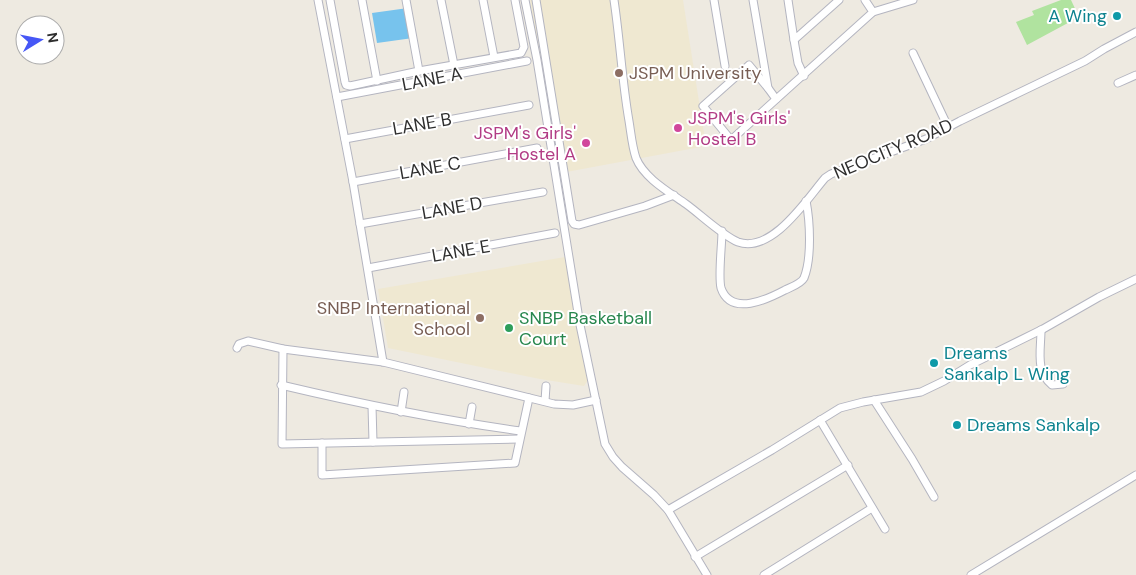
<svg xmlns="http://www.w3.org/2000/svg" width="1136" height="575" viewBox="0 0 1136 575" font-family="'DM Sans',sans-serif">
  <style>
    .education { fill: #efe8d1 }
    .green { fill: #b0e39f }
    .water { fill: #77c3ed }
    .lines { fill: none; stroke-linecap: round; stroke-linejoin: round }
    .street-casing { stroke: #b4b5c0; stroke-width: 9 }
    .street { stroke: #fff; stroke-width: 7 }
    .culture-dot { fill: #0f9aa8; stroke: #fff; stroke-width: 2 }
    .education-dot { fill: #8d6e63; stroke: #fff; stroke-width: 2 }
    .hotel-dot { fill: #d1479c; stroke: #fff; stroke-width: 2 }
    .leisure-dot { fill: #2e9e5b; stroke: #fff; stroke-width: 2 }
    .labels { text-anchor: middle; dominant-baseline: central; stroke-width: 4; stroke-linejoin: round; paint-order: stroke }
    .culture-label { font-size: 18px; fill: #0d838f; stroke: #fff; text-anchor: start }
    .education-label { font-size: 18px; fill: #785e54; stroke: #fff; text-anchor: start }
    .street-label { font-size: 18px; fill: #2e2e2e; stroke: #fff }
    .hotel-label { font-size: 18px; fill: #b23c85; stroke: #fff; text-anchor: start }
    .leisure-label { font-size: 18px; fill: #27864d; stroke: #fff; text-anchor: start }
  </style>
  <rect width="100%" height="100%" fill="#eeeae1"/>
  <g class="education">
    <path d="M530,0h153l23,146 -145,27z"/>
    <path d="M565,257l23,123 -4,6 -44,-7 -152,-31 -10,-59z"/>
  </g>
  <path class="green" d="M1061,0h10l8,17 -52,28 -11,-23 18,-7 -2,-4z"/>
  <path class="water" d="M408,8l5,30 -36,5 -5,-30z"/>
  <g class="lines">
    <defs>
      <g id="street">
        <path d="M318,0l35,182 30,180"/>
        <path d="M330,0l15,82 1,3 4,1 69,-15 102,-18 3,-6 -9,-47"/>
        <path d="M362,0l15,81"/>
        <path d="M406,0l13,71"/>
        <path d="M441,0l13,65"/>
        <path d="M483,0l11,57"/>
        <path d="M525,0l12,60 43,265 25,119 8,13 9,10 32,28 14,15 39,65"/>
        <path d="M536,0l36,221 2,3 5,1 66,-19 29,-11"/>
        <path d="M614,0c6,40 8,81 15,121 2,12 3,25 7,37 8,20 33,34 50,46 14,10 37,32 52,38 34,12 69,-43 87,-64l6,-4 95,-35 34,-18 125,-60 19,-12 32,-17"/>
        <path d="M714,0l11,66"/>
        <path d="M753,0l15,88 8,11"/>
        <path d="M788,0l6,40 45,-40"/>
        <path d="M873,12l40,-12"/>
        <path d="M794,40l4,23 6,13"/>
        <path d="M913,53l35,74"/>
        <path d="M1118,83l18,-8"/>
        <path d="M768,88l-19,-23 -46,41 28,34 142,-128 -8,-12"/>
        <path d="M337,97l190,-36"/>
        <path d="M345,139l184,-34"/>
        <path d="M353,182l184,-34"/>
        <path d="M360,224l183,-32"/>
        <path d="M722,231c0,14 -4,45 -1,57 10,29 47,11 64,2 6,-3 16,-6 19,-12 8,-20 6,-57 2,-77"/>
        <path d="M368,268l187,-35"/>
        <path d="M1041,330c0,20 -6,41 11,55l11,-1"/>
        <path d="M237,348l2,-4 9,-3 35,8 100,13 171,42 19,1 23,-5"/>
        <path d="M283,349l-1,95 237,-5"/>
        <path d="M281,385c80,19 159,35 240,46"/>
        <path d="M874,400l38,59 22,38"/>
        <path d="M545,401l1,-15"/>
        <path d="M372,406l1,36"/>
        <path d="M401,412l3,-20"/>
        <path d="M820,420l65,109"/>
        <path d="M469,424l3,-17"/>
        <path d="M322,443v32l193,-12 14,-65"/>
        <path d="M668,510l104,-60 68,-42 23,-6 58,-10 23,-11 26,-16 73,-36 56,-32 37,-18"/>
        <path d="M695,557l153,-92"/>
        <path d="M764,575l108,-67"/>
        <path d="M971,575l165,-100"/>
      </g>
    </defs>
    <use href="#street" class="street-casing"/>
    <use href="#street" class="street"/>
  </g>
  <g class="culture-dot">
    <circle cx="1117" cy="16" r="5"/>
    <circle cx="934" cy="363" r="5"/>
    <circle cx="957" cy="425" r="5"/>
  </g>
  <g class="education-dot">
    <circle cx="619" cy="73" r="5"/>
    <circle cx="480" cy="318" r="5"/>
  </g>
  <g class="hotel-dot">
    <circle cx="678" cy="128" r="5"/>
    <circle cx="586" cy="143" r="5"/>
  </g>
  <circle class="leisure-dot" cx="509" cy="328" r="5"/>
  <g class="labels">
    <g class="culture-label">
      <text x="1107" y="16" text-anchor="end">A Wing</text>
      <text x="944" y="353">Dreams<tspan x="944" dy="21">Sankalp L Wing</tspan></text>
      <text x="967" y="425">Dreams Sankalp</text>
    </g>
    <g class="education-label">
      <text x="629" y="73">JSPM University</text>
      <text x="470" y="308" text-anchor="end">SNBP International<tspan x="470" dy="21">School</tspan></text>
    </g>
    <g class="street-label">
      <text transform="translate(432 79) rotate(-11)">LANE A</text>
      <text transform="translate(422 124) rotate(-10)">LANE B</text>
      <text transform="translate(893 149) rotate(-23)">NEOCITY ROAD</text>
      <text transform="translate(430 168) rotate(-10)">LANE C</text>
      <text transform="translate(452 208) rotate(-10)">LANE D</text>
      <text transform="translate(461 251) rotate(-10)">LANE E</text>
    </g>
    <g class="hotel-label">
      <text x="688" y="118">JSPM's Girls'<tspan x="688" dy="21">Hostel B</tspan></text>
      <text x="576" y="133" text-anchor="end">JSPM's Girls'<tspan x="576" dy="21">Hostel A</tspan></text>
    </g>
    <g class="leisure-label">
      <text x="519" y="318">SNBP Basketball<tspan x="519" dy="21">Court</tspan></text>
    </g>
  </g>
  <g transform="translate(40 40) rotate(80)"><circle r="24" fill="#ffffff" stroke="#ababab"/>
  <path d="M0-4L9 19L0 12L-9 19Z" fill="#4657f6"/>
  <text y="-8" font-size="14" font-weight="bold" text-anchor="middle" fill="#2e2e2e">N</text>
  </g>
</svg>
